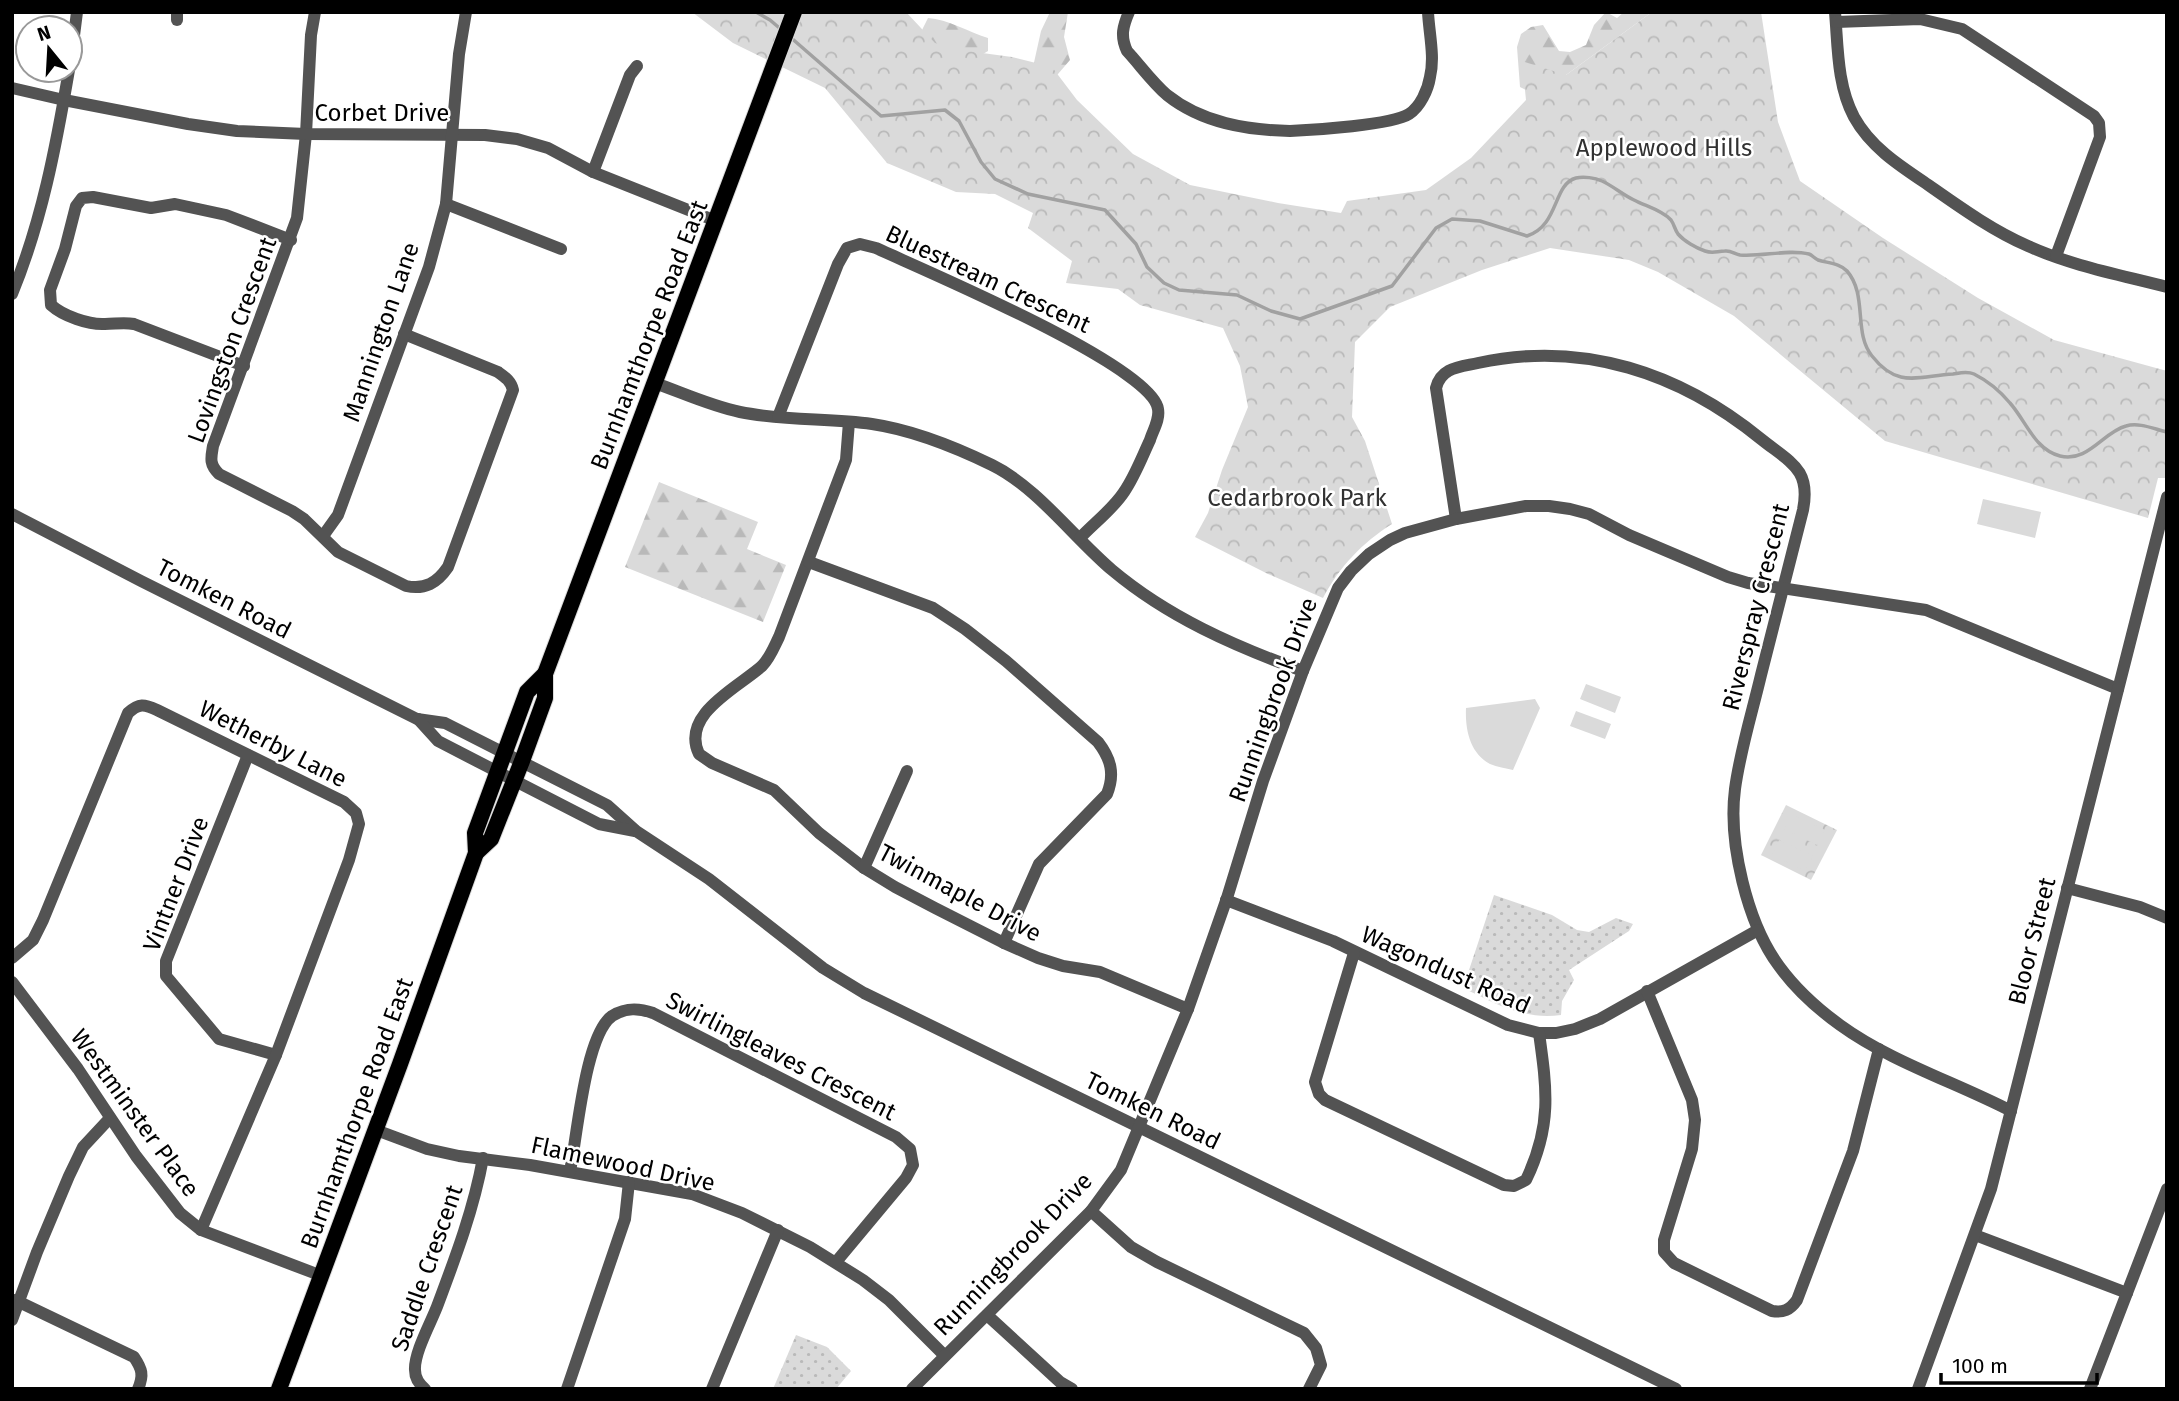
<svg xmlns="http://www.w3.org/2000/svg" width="2179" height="1401" viewBox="0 0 2179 1401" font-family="'Fira Sans',sans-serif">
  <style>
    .grass { fill: url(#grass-dots) }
    .forest { fill: url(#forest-firs) }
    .park { fill: url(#park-crowns) }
    .pitch { fill: #dadada }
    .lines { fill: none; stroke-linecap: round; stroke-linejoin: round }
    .stream { stroke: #a1a1a1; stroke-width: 3.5 }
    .major-casing { stroke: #dbdbdb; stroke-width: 18 }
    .minor { stroke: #535353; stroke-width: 12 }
    .major { stroke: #000; stroke-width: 16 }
    .labels { text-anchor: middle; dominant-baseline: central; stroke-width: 5; stroke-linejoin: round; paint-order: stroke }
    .street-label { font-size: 24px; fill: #000; stroke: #fff }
    .park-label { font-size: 24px; fill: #313131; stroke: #fff }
  </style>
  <defs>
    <pattern id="grass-dots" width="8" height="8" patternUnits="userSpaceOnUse" patternTransform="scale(1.75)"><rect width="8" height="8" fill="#dadada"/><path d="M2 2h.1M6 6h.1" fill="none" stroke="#b9b9b9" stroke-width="1.8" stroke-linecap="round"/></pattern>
    <pattern id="forest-firs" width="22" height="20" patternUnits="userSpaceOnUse" patternTransform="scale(1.75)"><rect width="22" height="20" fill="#dadada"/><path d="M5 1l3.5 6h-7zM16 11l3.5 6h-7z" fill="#b9b9b9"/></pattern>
    <pattern id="park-crowns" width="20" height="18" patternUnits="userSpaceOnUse" patternTransform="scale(1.75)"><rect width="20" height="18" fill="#dadada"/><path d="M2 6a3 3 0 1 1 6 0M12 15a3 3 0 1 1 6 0" fill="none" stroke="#b9b9b9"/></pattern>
  </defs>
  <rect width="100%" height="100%" fill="#fff"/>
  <g class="grass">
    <path d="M1494,895l58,20 25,15 12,2 27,-14 17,6 -4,7 -60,39 5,10 -12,21 -1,14c-38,5 -64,-11 -98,-27z"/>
    <path d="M796,1335l31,12 24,24 -15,18h-63z"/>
  </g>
  <g class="forest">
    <path d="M1050,12h18l-4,25 6,23 -18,21 -19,-14 8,-36z"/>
    <path d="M1606,12l11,6 7,-6h28l-86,63 -34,18 -12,-6 -3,-40 4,-13 10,-7 12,-2 16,26 11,1 16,-7 8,-20z"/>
    <path d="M928,18c20,1 40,14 60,20v13l-20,12 -15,3 -32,-34z"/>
    <path d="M659,482l99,40 -11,27 39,16 -23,57 -138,-55z"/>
  </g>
  <g class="park">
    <path d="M692,12h214l29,31 25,7 52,7 40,10 25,33 56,54 57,31 88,18 63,10 6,-12 79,-11 45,-32 55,-58 -4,-39 44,14 86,-63h109l17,110 22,59 83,57 95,60 76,42 113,31v107h-9l-10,40 -263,-77 -151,-125 -76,-44 -29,-12 -79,-12 -68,22 -92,37 -35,35 -3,75 13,24 27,83c-30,19 -52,42 -69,74l-55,-24 -73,-37 13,-24 14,-43 26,-63 -8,-41 -17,-38 -83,-23 -22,-16 -52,-6 6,-22 -44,-33 5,-15 -38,-19 -39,-2 -69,-29 -62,-75 -92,-45z"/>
    <path d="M1786,805l51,25 -26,50 -50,-25z"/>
  </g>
  <g class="pitch">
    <path d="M1983,499l58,13 -6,26 -58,-14z"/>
    <path d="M1586,684l35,13 -6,16 -35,-14z"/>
    <path d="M1535,699l5,9 -27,62c-7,-2 -16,-3 -23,-6 -20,-11 -25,-34 -24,-56z"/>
    <path d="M1576,711l35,13 -6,15 -35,-13z"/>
    <path d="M1792,814l33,16 -8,15 -33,-16z"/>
    <path d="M1779,840l34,16 -8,15 -33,-16z"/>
  </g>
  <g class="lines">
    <g class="stream">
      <path d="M756,12l14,8 13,11"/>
      <path d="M789,36l92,80 64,-6 14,11 22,41 14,17 33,15 77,16 31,34 11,23 17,16 15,7 58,5 34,16 29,8 92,-33 44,-58 16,-9 28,2 47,15c32,-10 26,-52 49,-58 8,-2 19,0 26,3 11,5 21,14 32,19 11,6 28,10 37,20 3,4 4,10 7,14 6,7 18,14 27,17 8,3 12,0 20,0 5,-1 10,3 15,4 22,2 47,-6 69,-1 3,1 5,4 9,6 9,3 22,3 29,11 21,24 6,62 25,85 26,33 46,20 81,18 7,-1 14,-3 21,0 14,7 26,17 36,29 16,18 25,47 50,53 28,7 43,-24 66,-30 13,-4 28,3 41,6"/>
    </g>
    <defs>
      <g id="major">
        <path d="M476,853l15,-14 31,-78 23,-63v-24l249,-662"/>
        <path d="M279,1389l121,-325 76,-211 -1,-20 52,-141 18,-18"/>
      </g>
    </defs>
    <use href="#major" class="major-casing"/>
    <g class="minor">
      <path d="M177,12v8"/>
      <path d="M315,12l-4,23 -5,99 -9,84 -84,228c-2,12 -4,18 6,28l73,37 12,8 34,33 68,34c19,4 31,-3 42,-19l65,-177c-2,-9 -8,-13 -15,-18l-94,-38"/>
      <path d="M1129,12c-6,14 -9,24 -2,39 13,14 25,31 40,44 35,28 80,35 123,36 24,-1 102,-6 119,-17 11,-7 19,-24 21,-37 5,-20 -1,-44 -2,-65"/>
      <path d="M1835,12c3,35 2,73 19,105 16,29 43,47 70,65 33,23 67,48 104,64 44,20 93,29 139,41"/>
      <path d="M1836,22l84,-3 42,10 132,87 5,7 1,14 -44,119"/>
      <path d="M70,67l7,-55"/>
      <path d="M12,88l52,12 124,24 49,7 69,3 179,1 32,4 31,9 45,24 123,49"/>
      <path d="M593,172l37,-97 7,-9"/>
      <path d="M446,204l115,45"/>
      <path d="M12,294c30,-73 44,-148 57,-224"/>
      <path d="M244,366l-110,-42c-10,-2 -19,0 -29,0 -16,1 -42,-8 -54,-19l-1,-15 15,-41 11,-43 6,-8 11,-1 58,11 24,-4 51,11 65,25"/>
      <path d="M655,383c28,10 56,23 85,29 43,9 88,6 132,12 41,6 83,23 120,41 45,22 82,73 120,105 56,47 122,76 191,101"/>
      <path d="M778,417l60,-153 9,-16 13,-4 16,4c45,21 277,118 282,161 2,11 -5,21 -8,31 -8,17 -15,36 -26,52 -11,17 -30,31 -44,46"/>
      <path d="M849,422l-3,38 -67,177c-5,10 -9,21 -17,29 -23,21 -82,48 -63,88l13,9 62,27 45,43 45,35 31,19 40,21 69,35 34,15 25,8 37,6 88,37"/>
      <path d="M12,514l129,67 276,138 28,4 162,82 29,26 73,48 114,89 41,25 812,396"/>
      <path d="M1456,519l-20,-131c5,-21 24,-21 42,-25 105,-23 202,10 283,76 30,24 50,30 42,71 -14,55 -28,110 -42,165 -9,38 -21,76 -26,114 -7,53 12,134 44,177 16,22 39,43 61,59 51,37 115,57 171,86"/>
      <path d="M323,536l15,-21 91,-248 17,-63 13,-150 7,-42"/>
      <path d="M809,562l124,46 32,21 41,32 92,81c13,17 17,32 9,52l-68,70 -35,79"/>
      <path d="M418,719l20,22 60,31 101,52 36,7"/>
      <path d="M248,755l-82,206v15l53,63 57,16"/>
      <path d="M864,868l43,-97"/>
      <path d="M2067,888l73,19 27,11"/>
      <path d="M1226,900l107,41 175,84 31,8h17l19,-4 25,-10 158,-89"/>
      <path d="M1354,953l-39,129 4,12 6,6 179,85 10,1 12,-6c26,-54 21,-90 13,-147"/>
      <path d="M12,958l21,-18 10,-20 85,-207c11,-10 16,-9 29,-3l187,92 12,11 3,11 -10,36 -73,195 -75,175"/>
      <path d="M12,982l66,87 58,87 44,57 21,17 121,46"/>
      <path d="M1647,991l45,109 3,20 -3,29 -28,91v12l10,11 98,48c11,2 18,-1 25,-11l56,-149 26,-102"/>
      <path d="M376,1130l51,19 32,7 71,9 162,29 50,19 68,34 53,33 26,20 55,55"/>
      <path d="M570,1171c7,-33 15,-136 42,-155 14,-9 27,-8 41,-3l243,124 14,12 3,16 -7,13 -70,84"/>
      <path d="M1091,1211l40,36 26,15 147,71 12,15 5,17 -12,24"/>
      <path d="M1975,1235l152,58"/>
      <path d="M15,1300l119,57c8,12 10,18 4,32"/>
      <path d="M987,1315l73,67 12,7"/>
      <path d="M12,1320l25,-68 32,-76 14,-29 27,-29"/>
      <path d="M425,1389c-6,-5 -10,-12 -10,-19 -1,-18 17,-49 23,-66 18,-48 36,-96 45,-146"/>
      <path d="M567,1389l58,-170 4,-37"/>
      <path d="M712,1389l66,-159"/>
      <path d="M912,1389l179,-178 30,-41 67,-161 39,-111 36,-117 40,-110 35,-83 13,-17 18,-17 21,-14 15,-7 51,-14 70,-13h23l21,3 19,5 40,21 99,42 20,6 178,27 192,79"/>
      <path d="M1918,1389l73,-200 176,-692"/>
      <path d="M2090,1389l77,-200"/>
    </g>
    <use href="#major" class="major"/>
  </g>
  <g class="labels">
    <g class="street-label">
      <text x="382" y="113">Corbet Drive</text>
      <text transform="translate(988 279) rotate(25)">Bluestream Crescent</text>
      <text transform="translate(381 332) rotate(-71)">Mannington Lane</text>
      <text transform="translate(649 335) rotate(-69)">Burnhamthorpe Road East</text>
      <text transform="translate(232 340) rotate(-70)">Lovingston Crescent</text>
      <text transform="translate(224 599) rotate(27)">Tomken Road</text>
      <text transform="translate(1756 607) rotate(-76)">Riverspray Crescent</text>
      <text transform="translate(1273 700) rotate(-70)">Runningbrook Drive</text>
      <text transform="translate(273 744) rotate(27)">Wetherby Lane</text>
      <text transform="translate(176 884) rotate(-69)">Vintner Drive</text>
      <text transform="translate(960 893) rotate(28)">Twinmaple Drive</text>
      <text transform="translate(2032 941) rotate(-76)">Bloor Street</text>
      <text transform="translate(1446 970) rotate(24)">Wagondust Road</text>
      <text transform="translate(781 1056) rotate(27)">Swirlingleaves Crescent</text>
      <text transform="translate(1153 1111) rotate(26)">Tomken Road</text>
      <text transform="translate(135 1113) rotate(54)">Westminster Place</text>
      <text transform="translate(357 1113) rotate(-70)">Burnhamthorpe Road East</text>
      <text transform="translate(623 1164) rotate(12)">Flamewood Drive</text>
      <text transform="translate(1013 1254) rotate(-46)">Runningbrook Drive</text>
      <text transform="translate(427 1268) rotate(-71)">Saddle Crescent</text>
    </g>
    <g class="park-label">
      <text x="1664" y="148">Applewood Hills</text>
      <text x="1297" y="498">Cedarbrook Park</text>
    </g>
  </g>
  <rect width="2179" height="1401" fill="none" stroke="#000000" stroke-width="28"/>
  <g transform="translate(49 49) rotate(342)"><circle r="33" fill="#ffffff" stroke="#999999" stroke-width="2"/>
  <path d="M0-5L12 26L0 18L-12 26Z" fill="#000000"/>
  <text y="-10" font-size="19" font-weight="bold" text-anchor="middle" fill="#000000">N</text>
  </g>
  <path d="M1941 1373v10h156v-10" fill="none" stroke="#000000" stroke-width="3.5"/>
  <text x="1952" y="1373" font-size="21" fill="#000000" stroke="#ffffff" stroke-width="5" paint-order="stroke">100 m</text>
</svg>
